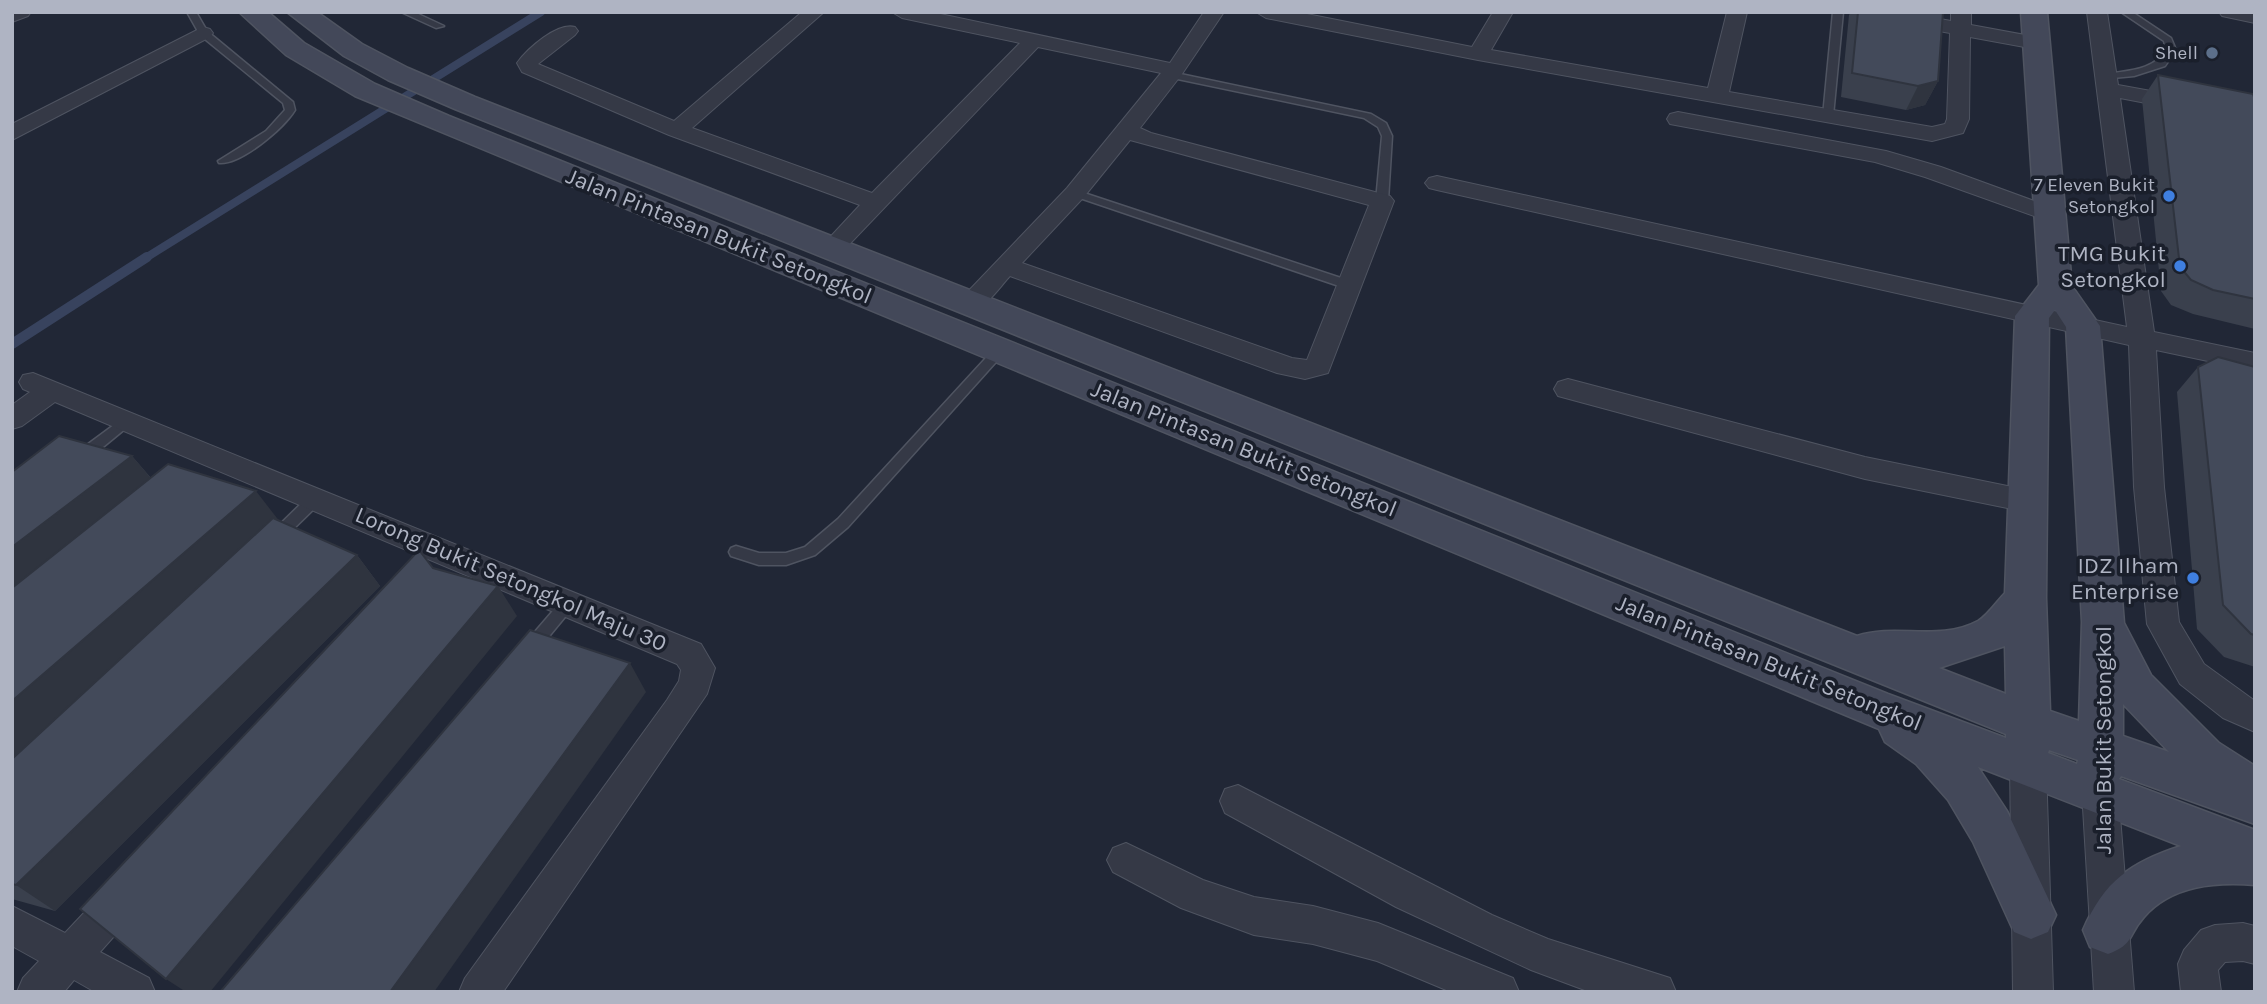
<svg xmlns="http://www.w3.org/2000/svg" width="2267" height="1004" viewBox="0 0 2267 1004" font-family="Karla,sans-serif">
  <style>
    .lines { fill: none; stroke-linecap: round; stroke-linejoin: round }
    .stream-far1 { stroke: #38435e; stroke-width: 8 }
    .stream { stroke: #38435e; stroke-width: 10 }
    .lane-casing { stroke: #4f5461; stroke-width: 3 }
    .street-casing { stroke: #4f5461; stroke-width: 2 }
    .secondary-casing { stroke: #4f5461; stroke-width: 3 }
    .lane { fill: #353946; fill-rule: evenodd }
    .street { fill: #353946; fill-rule: evenodd }
    .secondary { fill: #434859; fill-rule: evenodd }
    .wall { fill: #3a404d }
    .shaded-wall { fill: #2f343f }
    .building { fill: #434a5a; stroke: #2f343f; stroke-width: 2 }
    .service-dot { fill: #5c6f8a; stroke: #1a1f2b; stroke-width: 2.5 }
    .shop-dot { fill: #3f7fe0; stroke: #1a1f2b; stroke-width: 2.5 }
    .labels { text-anchor: middle; dominant-baseline: central; stroke-width: 7; stroke-linejoin: round; paint-order: stroke }
    .far-poi-label { font-size: 19px; fill: #afb4c3; stroke: #1a1f2b; text-anchor: end }
    .street-label { font-size: 23px; fill: #afb4c3; stroke: #1a1f2b }
    .poi-label { font-size: 23px; fill: #afb4c3; stroke: #1a1f2b; text-anchor: end }
  </style>
  <rect width="100%" height="100%" fill="#212736"/>
  <g class="lines">
    <path class="stream-far1" d="M144,259l397,-247"/>
    <path class="stream" d="M12,344l135,-87"/>
    <defs>
      <g id="lane">
        <path d="M187,12h9l11,19 86,71 2,8c-11,18 -54,55 -76,53l-1,-2 48,-30 19,-21 -2,-7 -83,-68z"/>
        <path d="M401,12h13l30,14 -8,2z"/>
        <path d="M1833,12h10l-10,104 -5,3 -5,-3z"/>
        <path d="M2121,12h11l39,26 5,12 -11,16 -31,10 -32,3v-4c24,-5 50,-3 64,-25l-2,-9z"/>
        <path d="M1171,72l200,42 15,9 6,13 -4,65 -6,3 -6,-3 6,-65 -4,-9 -14,-9 -196,-41 -2,-2z"/>
        <path d="M1075,190l278,92 2,3 -6,4 -4,-1 -274,-93 -2,-2z"/>
        <path d="M1000,346l4,1 2,3 -2,3 -156,174 -33,28 -29,10h-27l-28,-9 -2,-4 2,-4 5,-2 23,7h27l19,-6 33,-28 158,-172z"/>
        <path d="M126,416l5,2 2,3 -2,3 -45,37h-10l-2,-4 2,-4z"/>
        <path d="M316,493l5,1 2,4 -2,4 -41,40h-10l-2,-4 2,-4 41,-40z"/>
        <path d="M569,596l5,2 2,4 -2,4 -37,45 -5,1 -5,-1 -3,-5 3,-5 37,-43z"/>
      </g>
      <g id="street">
        <path d="M12,12h19l-3,4 -16,6z"/>
        <path d="M802,12h22l-132,116 180,65 148,-150 -118,-25 -10,-6h39l239,51 34,-51h20l-42,62 -42,54 11,5 239,63 4,5 -66,172 -23,6 -28,-6 -267,-97c-14,15 -27,39 -49,33l-4,-6 110,-115 94,-115 -123,-26 -197,206 -9,3 -9,-3 -3,-5 40,-43 -191,-70 -147,-63 -5,-9c10,-14 40,-41 58,-36l3,4 -3,4 -37,29 136,57zM1130,140l239,65 -62,155 -15,-2 -270,-95 61,-65z"/>
        <path d="M1256,12h41l175,35 21,-35h20l-22,38 217,38 19,-76h20l-18,80 203,35 13,-3 2,-5 3,-86 -83,-15 -10,-6h44l50,9v-9h20v13l65,12 7,2 3,4 -3,4 -7,2 -66,-12 -1,82 -6,14 -31,8 -454,-81 -212,-42z"/>
        <path d="M2087,12h20l11,73 137,25v14l-135,-26 34,234 101,21v18l-99,-21 8,137 15,135 25,42 51,37v31l-32,-14 -43,-34 -33,-60 -13,-137 -5,-142 -692,-155 -8,-2 -4,-5 4,-5 8,-2 690,151z"/>
        <path d="M2219,12h36v11l-33,-7z"/>
        <path d="M203,27l7,2 3,4 -3,4 -198,103v-16z"/>
        <path d="M1678,112l208,39 55,16 118,43 4,5 -4,5 -8,2 -126,-45 -50,-15 -205,-38 -3,-5 3,-5z"/>
        <path d="M33,373l668,271 14,24 -8,26 -204,298h-44l6,-14 202,-278 12,-19 2,-11 -4,-6 -622,-262 -33,24 -10,3v-24l18,-13 -7,-3 -4,-7 4,-7z"/>
        <path d="M1568,379l297,78 162,33 11,3 4,8 -4,8 -11,3 -162,-33 -307,-83 -4,-7 4,-7z"/>
        <path d="M2028,749l12,5 6,11 7,227h-40l-3,-227 6,-11z"/>
        <path d="M2100,775l13,5 5,11 16,201h-40l-12,-201 5,-11z"/>
        <path d="M1238,785l254,130 56,24 122,39 6,14h-86l-59,-22 -135,-63 -171,-94 -5,-12 5,-12z"/>
        <path d="M1126,843l77,37 51,17 59,9 65,17 135,55 6,14h-68l-74,-31 -64,-17 -59,-9 -73,-27 -68,-36 -6,-12 6,-12z"/>
        <path d="M127,876l13,5 6,13 -6,13 -40,45 49,26 6,14h-60l-21,-12 -10,12h-47l6,-14 16,-17 -27,-15v-40l53,27 49,-52z"/>
        <path d="M2243,923l12,3v38l-12,-3 -18,1 -7,8 3,22h-40l-3,-28 6,-14 17,-20 14,-5z"/>
      </g>
      <path id="secondary" d="M239,12h29l36,31 71,41 74,32 1439,578 118,44v-4l-1551,-625 -67,-29 -44,-24 -57,-44h30l45,32 46,24 67,29 1382,539c39,-13 82,6 121,-15 10,-6 19,-20 27,-28l10,-277 24,-31 -18,-273h26l25,274 28,40 24,297 27,52 68,68 36,23v58l-134,-48 -2,3 136,51v55c-39,-3 -83,0 -111,32 -17,19 -9,27 -36,37l-18,-7 -7,-17c21,-49 48,-68 98,-84l-203,-79 29,44 49,104 -8,17 -17,7 -17,-7 -41,-90 -25,-42 -32,-36 -31,-22 -6,-13 -1524,-633 -69,-41zM2055,310l11,17 16,295 -3,99 -29,-10 -4,-113 3,-280zM2005,646l1,48 -67,-26zM2123,704l46,48 -46,-16zM2049,750l29,10 -1,4 -29,-11z"/>
    </defs>
    <use href="#lane" class="lane-casing"/>
    <use href="#street" class="street-casing"/>
    <use href="#secondary" class="secondary-casing"/>
    <use href="#lane" class="lane"/>
    <use href="#street" class="street"/>
    <use href="#secondary" class="secondary"/>
  </g>
  <g class="wall">
    <path d="M1851,12h92l-5,69 -13,24 -19,5 -65,-13 8,-82z"/>
    <path d="M2158,75l97,25v229l-62,-15 -22,-9 -10,-14 -19,-192z"/>
    <path d="M2198,367h57v300l-31,-10 -27,-28 -20,-237z"/>
    <path d="M132,456l19,22 129,43 77,34 23,31 -325,325 -43,-12v-427z"/>
  </g>
  <g class="shaded-wall">
    <path d="M1938,81l-13,24 -19,5 12,-24z"/>
    <path d="M132,456l27,32 -147,115v-56z"/>
    <path d="M256,491l24,31 -268,240v-61z"/>
    <path d="M357,555l23,31 -325,325 -39,-26z"/>
    <path d="M498,586l19,30 -307,376h-24l-20,-13z"/>
    <path d="M630,663l16,29 -212,300h-44z"/>
  </g>
  <g class="building">
    <path d="M1858,12h85l-5,69 -20,5 -66,-13z"/>
    <path d="M2158,75l95,19 2,6v199l-42,-9 -22,-10 -11,-13z"/>
    <path d="M2218,357l37,10v268l-4,-1 -28,-29 -25,-238z"/>
    <path d="M59,436l73,20 -120,91v-75z"/>
    <path d="M168,464l88,27 -244,210v-113z"/>
    <path d="M273,518l84,37 -341,330 -4,-1v-125z"/>
    <path d="M419,550l14,18 65,18 -332,393 -86,-70z"/>
    <path d="M530,630l100,33 -240,329h-170z"/>
  </g>
  <circle class="service-dot" cx="2212" cy="53" r="7"/>
  <g class="shop-dot">
    <circle cx="2169" cy="196" r="7"/>
    <circle cx="2180" cy="266" r="7"/>
    <circle cx="2193" cy="578" r="7"/>
  </g>
  <g class="labels">
    <g class="far-poi-label">
      <text x="2198" y="53">Shell</text>
      <text x="2155" y="185">7 Eleven Bukit<tspan x="2155" dy="22">Setongkol</tspan></text>
    </g>
    <g class="street-label">
      <text transform="translate(719 236) rotate(22)">Jalan Pintasan Bukit Setongkol</text>
      <text transform="translate(1244 449) rotate(22)">Jalan Pintasan Bukit Setongkol</text>
      <text transform="translate(511 579) rotate(23)">Lorong Bukit Setongkol Maju 30</text>
      <text transform="translate(1769 663) rotate(22)">Jalan Pintasan Bukit Setongkol</text>
      <text transform="translate(2103 740) rotate(-90)">Jalan Bukit Setongkol</text>
    </g>
    <g class="poi-label">
      <text x="2166" y="253">TMG Bukit<tspan x="2166" dy="26">Setongkol</tspan></text>
      <text x="2179" y="565">IDZ Ilham<tspan x="2179" dy="26">Enterprise</tspan></text>
    </g>
  </g>
  <rect width="2267" height="1004" fill="none" stroke="#afb4c3" stroke-width="28"/>
</svg>
